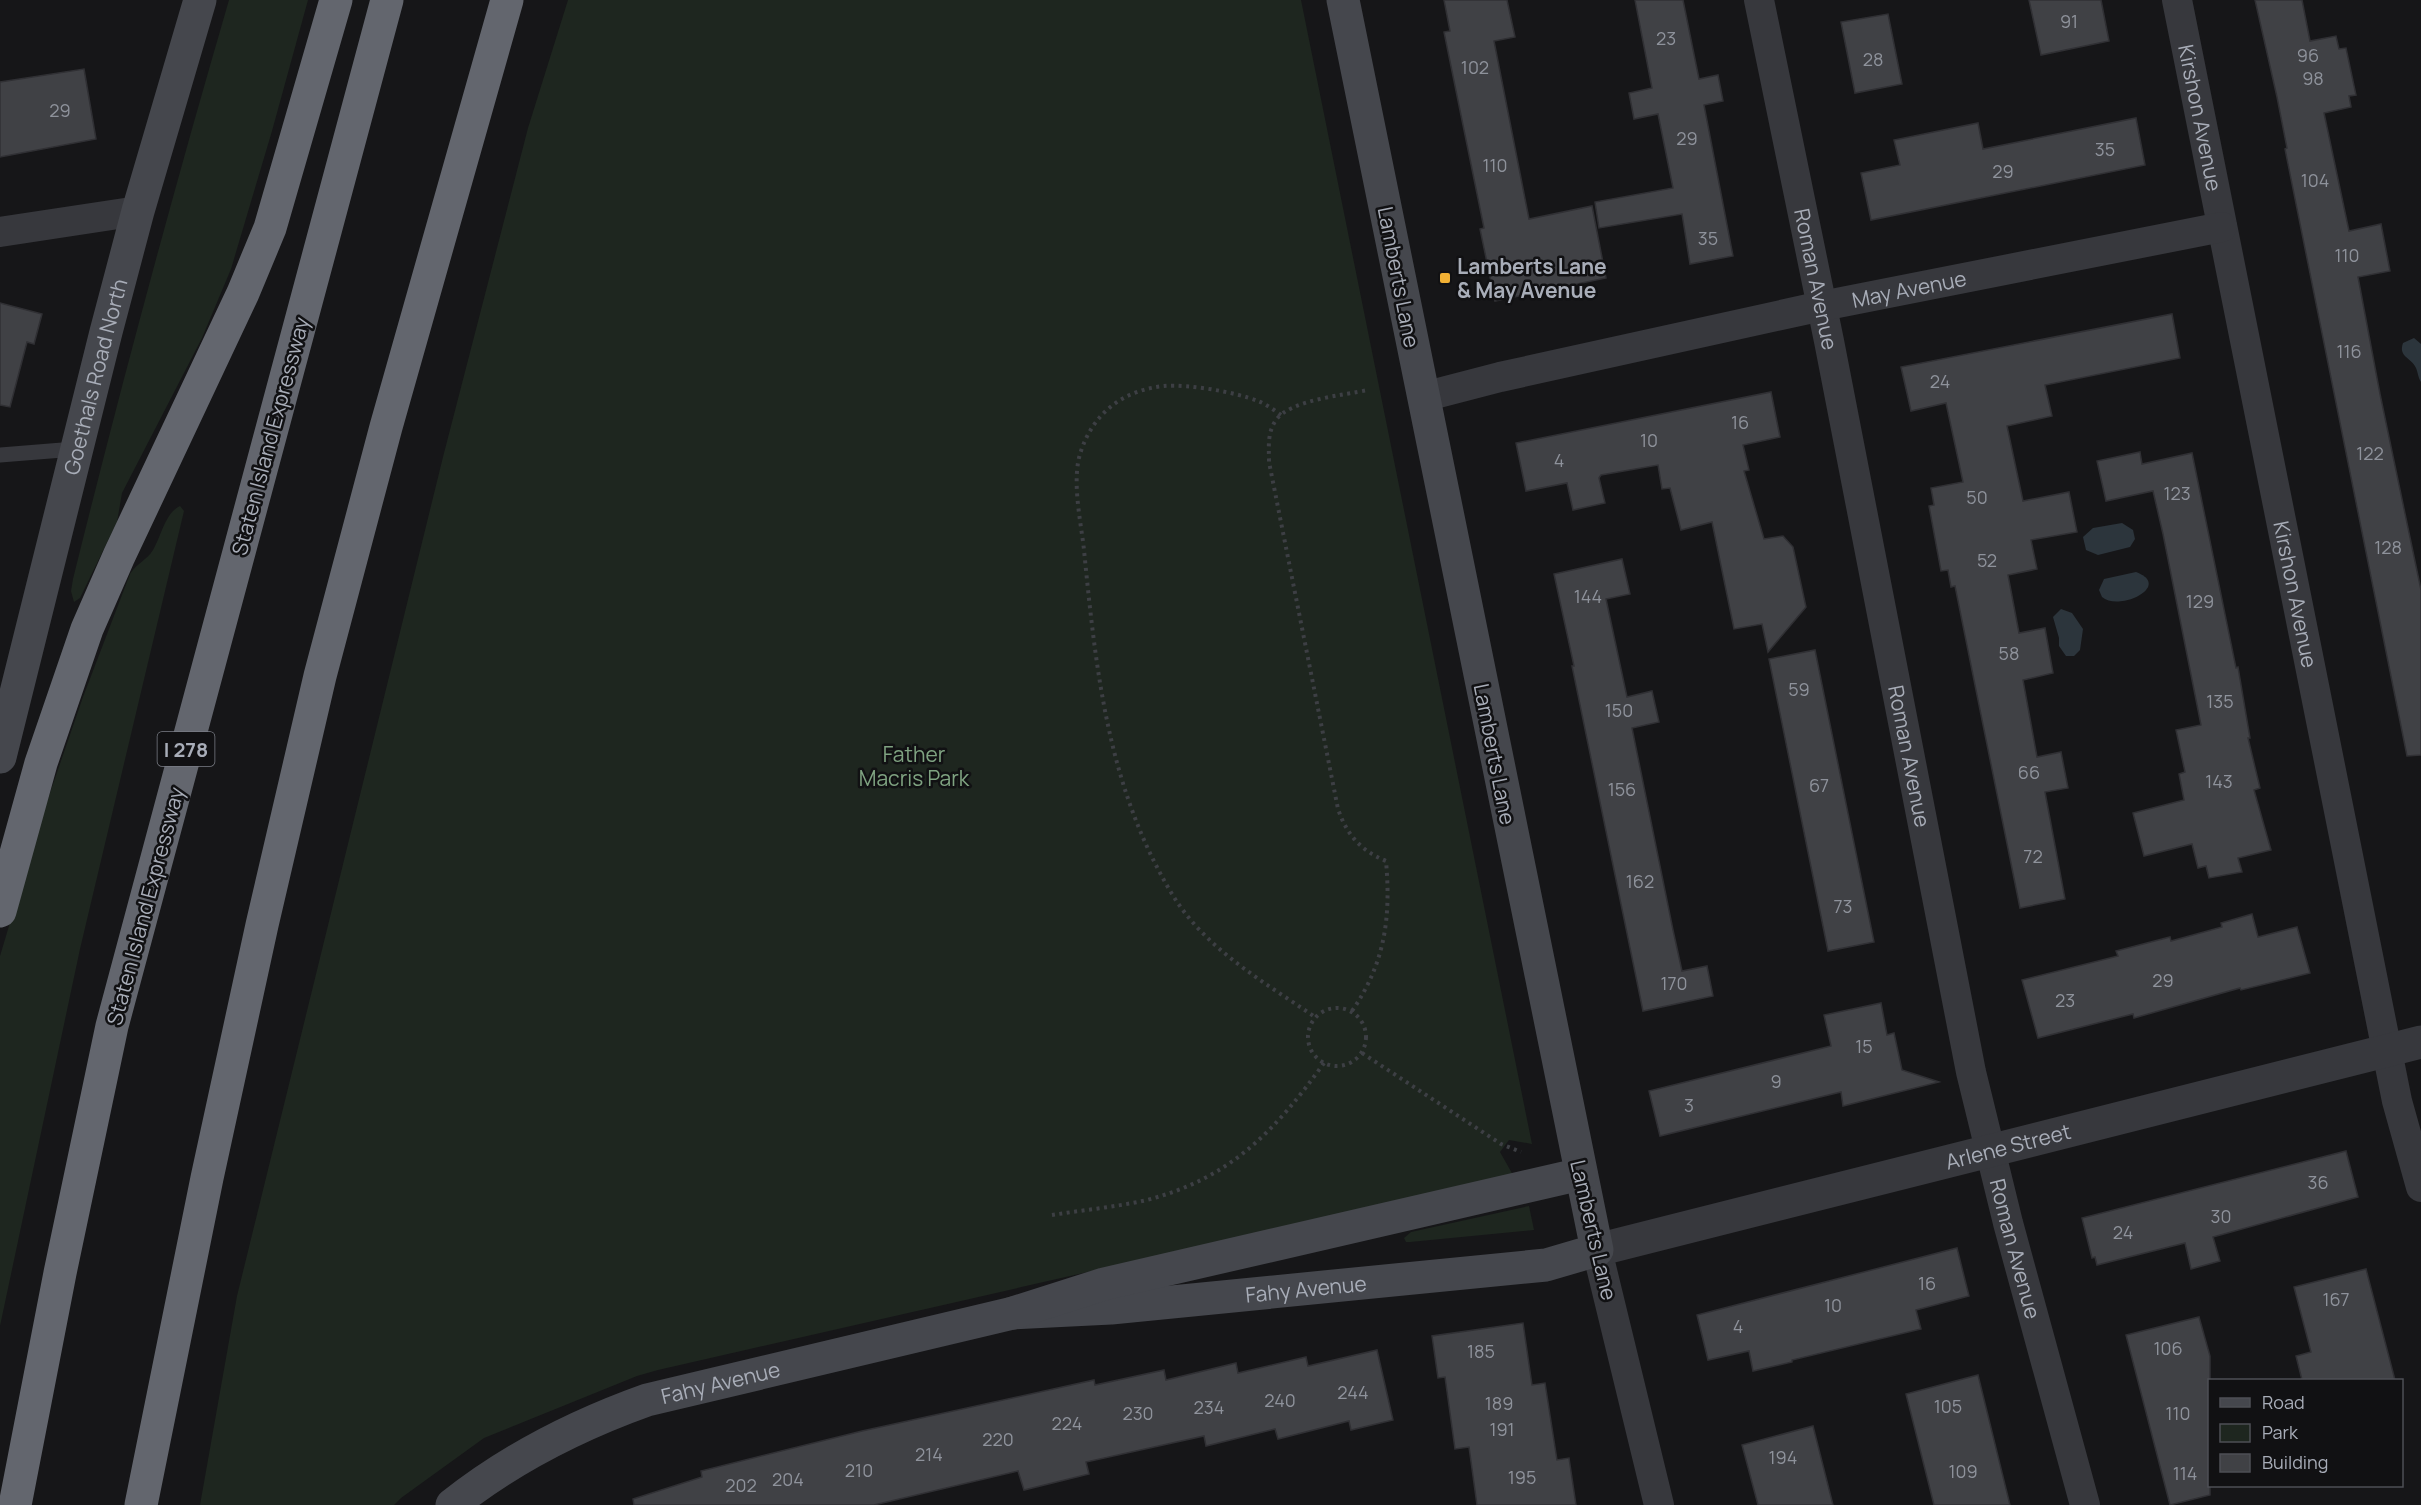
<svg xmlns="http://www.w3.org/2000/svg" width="2421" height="1505" viewBox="0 0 2421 1505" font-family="Manrope,sans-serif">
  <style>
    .green { fill: #1e261f }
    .water { fill: #2c353c }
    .building { fill: #404145; stroke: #303034; stroke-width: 1.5 }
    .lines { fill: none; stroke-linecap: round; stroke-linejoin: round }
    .path { stroke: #3d3f44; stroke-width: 4; stroke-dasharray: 3 4.5; stroke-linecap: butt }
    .service { stroke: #37383d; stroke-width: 15 }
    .minor { stroke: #37383d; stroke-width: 30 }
    .tertiary { stroke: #37383d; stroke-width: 33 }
    .secondary { stroke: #45474d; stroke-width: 33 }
    .motorway { stroke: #63666e; stroke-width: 33 }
    .poi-dot { fill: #f2b134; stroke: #111113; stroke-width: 2 }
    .labels { text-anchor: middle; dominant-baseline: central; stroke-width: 5; stroke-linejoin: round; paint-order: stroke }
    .number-label { font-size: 18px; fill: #8e929b }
    .shield { fill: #111113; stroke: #7b7e86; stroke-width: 1.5 }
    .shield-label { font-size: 20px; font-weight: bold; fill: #a8adb8 }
    .street-label { font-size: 21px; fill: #a8adb8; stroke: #111113 }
    .poi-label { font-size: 21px; font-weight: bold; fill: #a8adb8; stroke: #111113; text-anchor: start }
    .park-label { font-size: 21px; fill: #7fa381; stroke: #111113 }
  </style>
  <rect width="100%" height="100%" fill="#161618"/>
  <g class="green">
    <path d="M229,0h79l-36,131 -41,138 -29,69 -80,155 -5,29 -37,76 -6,4 -3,-11 2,-12c48,-194 100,-387 156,-579z"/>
    <path d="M568,0h733l231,1144 -23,-4 -9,12 13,23 -855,195 -21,6 -153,62 -83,60 -7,7h-194l37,-209 206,-839 85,-329z"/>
    <path d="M180,506l4,5 -104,438 -80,377v-370l41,-137 42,-122 47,-123c7,-11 17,-14 23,-24 8,-13 12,-37 27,-44z"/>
    <path d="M1529,1206l5,24 -124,12h-4l-2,-4 7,-6z"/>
  </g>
  <g class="water">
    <path d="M2414,338l7,6v38c-3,-5 -3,-9 -5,-14 -5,-11 -18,-11 -13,-25z"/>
    <path d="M2122,523l11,7 2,9 -5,8 -32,8 -12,-5 -3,-13 10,-9z"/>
    <path d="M2136,572c37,14 -17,40 -34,25l-3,-7 5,-11z"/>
    <path d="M2061,609l11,4 11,16 -3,21 -6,6h-8l-7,-10v-8l-6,-21z"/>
  </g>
  <g class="building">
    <path d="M1444,0h63l8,37 -21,4 35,178 63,-13 14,72 -111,23 -15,-72 4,-1 -40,-196 6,-1z"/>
    <path d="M1635,0h48l16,79 19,-4 5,26 -19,4 29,151 -43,8 -8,-50 -83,14 -4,-26 78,-14 -15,-74 -24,5 -5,-26 23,-5z"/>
    <path d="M2029,0h72l8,41 -68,14z"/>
    <path d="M2255,0h47l8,41 26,-5 3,13 7,-1 10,47 -7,1 2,11 -27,6 25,118 32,-7 9,47 -32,6 22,117 41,196v165l-14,1 -122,-607 2,-1 -10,-51z"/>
    <path d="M1888,14l14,70 -47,9 -14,-71z"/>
    <path d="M84,69l12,70 -96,18v-75z"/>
    <path d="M2136,118l9,47 -274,55 -10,-47 39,-8 -6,-25 84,-17 5,26z"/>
    <path d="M0,303l42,11 -8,30 -7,-2 -17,65 -10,-2z"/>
    <path d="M2172,314l8,44 -135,27 7,31 -45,10 16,75 46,-9 8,40 -46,8 6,29 -29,6 11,58 26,-5 8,45 -30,7 14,77 24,-5 7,36 -23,4 20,107 -45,9 -65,-322 -4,1 -3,-17 -7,1 -12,-65 5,-1 -3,-17 32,-6 -17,-79 -35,8 -10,-44z"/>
    <path d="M1771,392l9,45 -37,8 6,25 -5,1 20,68 19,-3 10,11 13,60 -38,45 -6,-28 -28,5 -22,-107 -31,8 -11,-42 -8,1 -4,-24 -57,10 -2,3 6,25 -32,7 -6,-27 -41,8 -10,-48z"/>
    <path d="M2140,452l2,12 50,-11 44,215 2,-1 12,71h-2l12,50 -6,2 17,60 -33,8 4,14 -33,6 -3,-12 -8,2 -6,-24 -48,12 -11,-43 51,-13 -5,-26 6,-2 -9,-42 25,-5 -38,-191 -10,-43 -47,10 -9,-40z"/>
    <path d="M1622,559l8,35 -24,5 21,98 25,-6 7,31 -27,6 41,202 9,41 25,-5 6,30 -70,15 -71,-345h2l-20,-92z"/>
    <path d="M1815,650l59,292 -46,9 -59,-292z"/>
    <path d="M2252,914l6,23 39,-10 13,46 -69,17 -1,-2 -106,30 -1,-4 -95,24 -16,-58 96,-24 -2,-5 54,-14 1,4 51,-14 -1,-4z"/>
    <path d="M1881,1003l6,32 7,-2 8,37 37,12 -96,24 -2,-14 -181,44 -11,-45 182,-45 -7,-31z"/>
    <path d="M2346,1151l12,46 -145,40 7,24 -29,8 -6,-26 -88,22 -2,-8 -3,1 -10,-40z"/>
    <path d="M1957,1248l12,48 -53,14 5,19 -129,31v2l-39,9 -4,-20 -41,9 -11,-45z"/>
    <path d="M2366,1269l29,111h-93l-6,-24 15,-4 -17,-65z"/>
    <path d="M2199,1317l11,39v139l-40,10 -44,-170z"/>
    <path d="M1523,1323l9,62 13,-2 12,77 12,-2 7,47h-99l-8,-58 -14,2 -10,-72 -7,1 -6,-42z"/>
    <path d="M1377,1350l16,70 -42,10 -2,-9 -71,18 -3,-10 -69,17 -2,-10 -118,26 3,12 -65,16 -6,-19 -144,34h-240l-1,-6 69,-22 -1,-6 161,-40 232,-51 1,5 69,-15 2,10 70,-17 2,10 68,-16 2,9z"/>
    <path d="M1978,1375l32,130h-76l-28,-111z"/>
    <path d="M1813,1426l20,79h-75l-16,-60z"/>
  </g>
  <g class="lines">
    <g class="path">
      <path d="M1281,415c-7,-5 -15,-11 -23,-14 -23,-9 -69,-17 -94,-15 -40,4 -70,26 -83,65 -10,28 0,71 3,99 12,121 24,238 88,344 33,55 92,88 143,123"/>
      <circle cx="1337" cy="1037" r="29"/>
      <path d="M1352,1011c33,-48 39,-93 34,-150 -26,-11 -39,-26 -48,-52l-69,-347c0,-15 -2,-29 7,-42 14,-20 68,-25 92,-30"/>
      <path d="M1362,1053l139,91 20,8"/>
      <path d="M1052,1215c31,-5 64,-8 95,-15 84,-22 128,-69 177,-137"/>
    </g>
    <path class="service" d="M0,455l75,-6"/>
    <g class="minor">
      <path id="s1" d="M1759,0l70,341 142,731 37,151 77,282"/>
      <path id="s2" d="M2177,0l220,1101 24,86"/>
      <path d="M0,232l138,-21"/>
      <path id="s3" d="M1423,397l77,-20 322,-71 400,-79"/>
      <path d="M1597,1250l62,255"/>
    </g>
    <path class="tertiary" id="s4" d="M1597,1250l824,-208"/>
    <g class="secondary">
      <path id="s5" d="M0,757l106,-425 32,-121 62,-211"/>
      <path id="s6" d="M1013,1313l98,-5 435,-43 51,-15 -254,-1250"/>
      <path id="s7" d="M452,1505c58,-46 125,-80 195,-105l366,-87 91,-29 477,-110"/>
    </g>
    <g class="motorway">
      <path d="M0,911l41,-148 46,-134 32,-73 124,-263 27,-65 66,-228"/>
      <path d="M15,1505l45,-232 52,-247 275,-1026"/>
      <path d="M141,1505l66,-327 55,-253 58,-249 66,-249 121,-427"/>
    </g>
  </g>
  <rect class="poi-dot" x="1439" y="272" width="12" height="12" rx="3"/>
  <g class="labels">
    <g class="number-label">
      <text x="2069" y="21">91</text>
      <text x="1666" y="38">23</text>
      <text x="2308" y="55">96</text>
      <text x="1873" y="59">28</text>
      <text x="1475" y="67">102</text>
      <text x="2313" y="78">98</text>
      <text x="60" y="110">29</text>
      <text x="1687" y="138">29</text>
      <text x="2105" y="149">35</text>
      <text x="1495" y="165">110</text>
      <text x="2003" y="171">29</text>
      <text x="2315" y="180">104</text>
      <text x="1708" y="238">35</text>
      <text x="2347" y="255">110</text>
      <text x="2349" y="351">116</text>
      <text x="1940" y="381">24</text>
      <text x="1740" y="422">16</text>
      <text x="1649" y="440">10</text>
      <text x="2370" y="453">122</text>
      <text x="1559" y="460">4</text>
      <text x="2177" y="493">123</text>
      <text x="1977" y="497">50</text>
      <text x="2388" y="547">128</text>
      <text x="1987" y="560">52</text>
      <text x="1588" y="596">144</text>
      <text x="2200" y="601">129</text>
      <text x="2009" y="653">58</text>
      <text x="1799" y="689">59</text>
      <text x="2220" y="701">135</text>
      <text x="1619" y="710">150</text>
      <text x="2029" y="772">66</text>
      <text x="2219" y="781">143</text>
      <text x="1819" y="785">67</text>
      <text x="1622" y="789">156</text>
      <text x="2033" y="856">72</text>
      <text x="1640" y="881">162</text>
      <text x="1843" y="906">73</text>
      <text x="2163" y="980">29</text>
      <text x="1674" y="983">170</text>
      <text x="2065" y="1000">23</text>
      <text x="1864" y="1046">15</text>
      <text x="1776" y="1081">9</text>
      <text x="1689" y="1105">3</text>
      <text x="2318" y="1182">36</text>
      <text x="2221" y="1216">30</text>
      <text x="2123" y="1232">24</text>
      <text x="1927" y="1283">16</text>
      <text x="2336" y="1299">167</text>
      <text x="1833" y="1305">10</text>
      <text x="1738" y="1326">4</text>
      <text x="2168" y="1348">106</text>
      <text x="1481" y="1351">185</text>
      <text x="1353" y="1392">244</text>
      <text x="1280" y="1400">240</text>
      <text x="1499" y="1403">189</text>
      <text x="1948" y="1406">105</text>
      <text x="1209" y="1407">234</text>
      <text x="1138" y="1413">230</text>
      <text x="2178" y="1413">110</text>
      <text x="1067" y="1423">224</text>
      <text x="1502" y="1429">191</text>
      <text x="998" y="1439">220</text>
      <text x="929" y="1454">214</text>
      <text x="1783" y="1457">194</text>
      <text x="859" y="1470">210</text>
      <text x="1963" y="1471">109</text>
      <text x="2185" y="1473">114</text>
      <text x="1522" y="1477">195</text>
      <text x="788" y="1479">204</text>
      <text x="741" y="1485">202</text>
    </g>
    <rect class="shield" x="157.5" y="732" width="57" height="34" rx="4.5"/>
    <g class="shield-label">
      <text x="186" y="749">I 278</text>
    </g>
    <g class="street-label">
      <text stroke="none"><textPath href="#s2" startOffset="120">Kirshon Avenue</textPath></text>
      <text transform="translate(1399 277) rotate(79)">Lamberts Lane</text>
      <text stroke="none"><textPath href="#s1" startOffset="285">Roman Avenue</textPath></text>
      <text stroke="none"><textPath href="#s3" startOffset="498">May Avenue</textPath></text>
      <text stroke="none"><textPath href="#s5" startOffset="392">Goethals Road North</textPath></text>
      <text transform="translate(270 436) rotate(-75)">Staten Island Expressway</text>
      <text stroke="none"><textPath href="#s2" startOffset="606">Kirshon Avenue</textPath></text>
      <text transform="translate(1495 754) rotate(79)">Lamberts Lane</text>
      <text stroke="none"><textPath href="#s1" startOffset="771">Roman Avenue</textPath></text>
      <text transform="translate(145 906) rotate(-75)">Staten Island Expressway</text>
      <text stroke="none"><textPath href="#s4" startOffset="424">Arlene Street</textPath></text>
      <text transform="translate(1594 1230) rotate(77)">Lamberts Lane</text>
      <text stroke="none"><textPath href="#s1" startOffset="1275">Roman Avenue</textPath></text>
      <text stroke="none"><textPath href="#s6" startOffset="294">Fahy Avenue</textPath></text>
      <text stroke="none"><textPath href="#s7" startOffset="298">Fahy Avenue</textPath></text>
    </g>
    <g class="poi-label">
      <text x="1457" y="266">Lamberts Lane<tspan x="1457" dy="24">&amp; May Avenue</tspan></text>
    </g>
    <g class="park-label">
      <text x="914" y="754">Father<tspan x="914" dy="24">Macris Park</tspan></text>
    </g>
  </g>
  <rect x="2208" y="1379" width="195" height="108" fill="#111113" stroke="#4d4f55" stroke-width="1.5"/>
  <rect x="2220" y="1398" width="30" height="9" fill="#45474d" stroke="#4d4f55" stroke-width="1.5"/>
  <text x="2262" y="1409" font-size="18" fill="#a8adb8">Road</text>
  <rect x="2220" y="1424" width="30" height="18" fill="#1e261f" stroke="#4d4f55" stroke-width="1.5"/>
  <text x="2262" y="1439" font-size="18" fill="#a8adb8">Park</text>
  <rect x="2220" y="1454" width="30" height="18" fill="#404145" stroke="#4d4f55" stroke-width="1.5"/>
  <text x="2262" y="1469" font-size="18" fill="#a8adb8">Building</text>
</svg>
